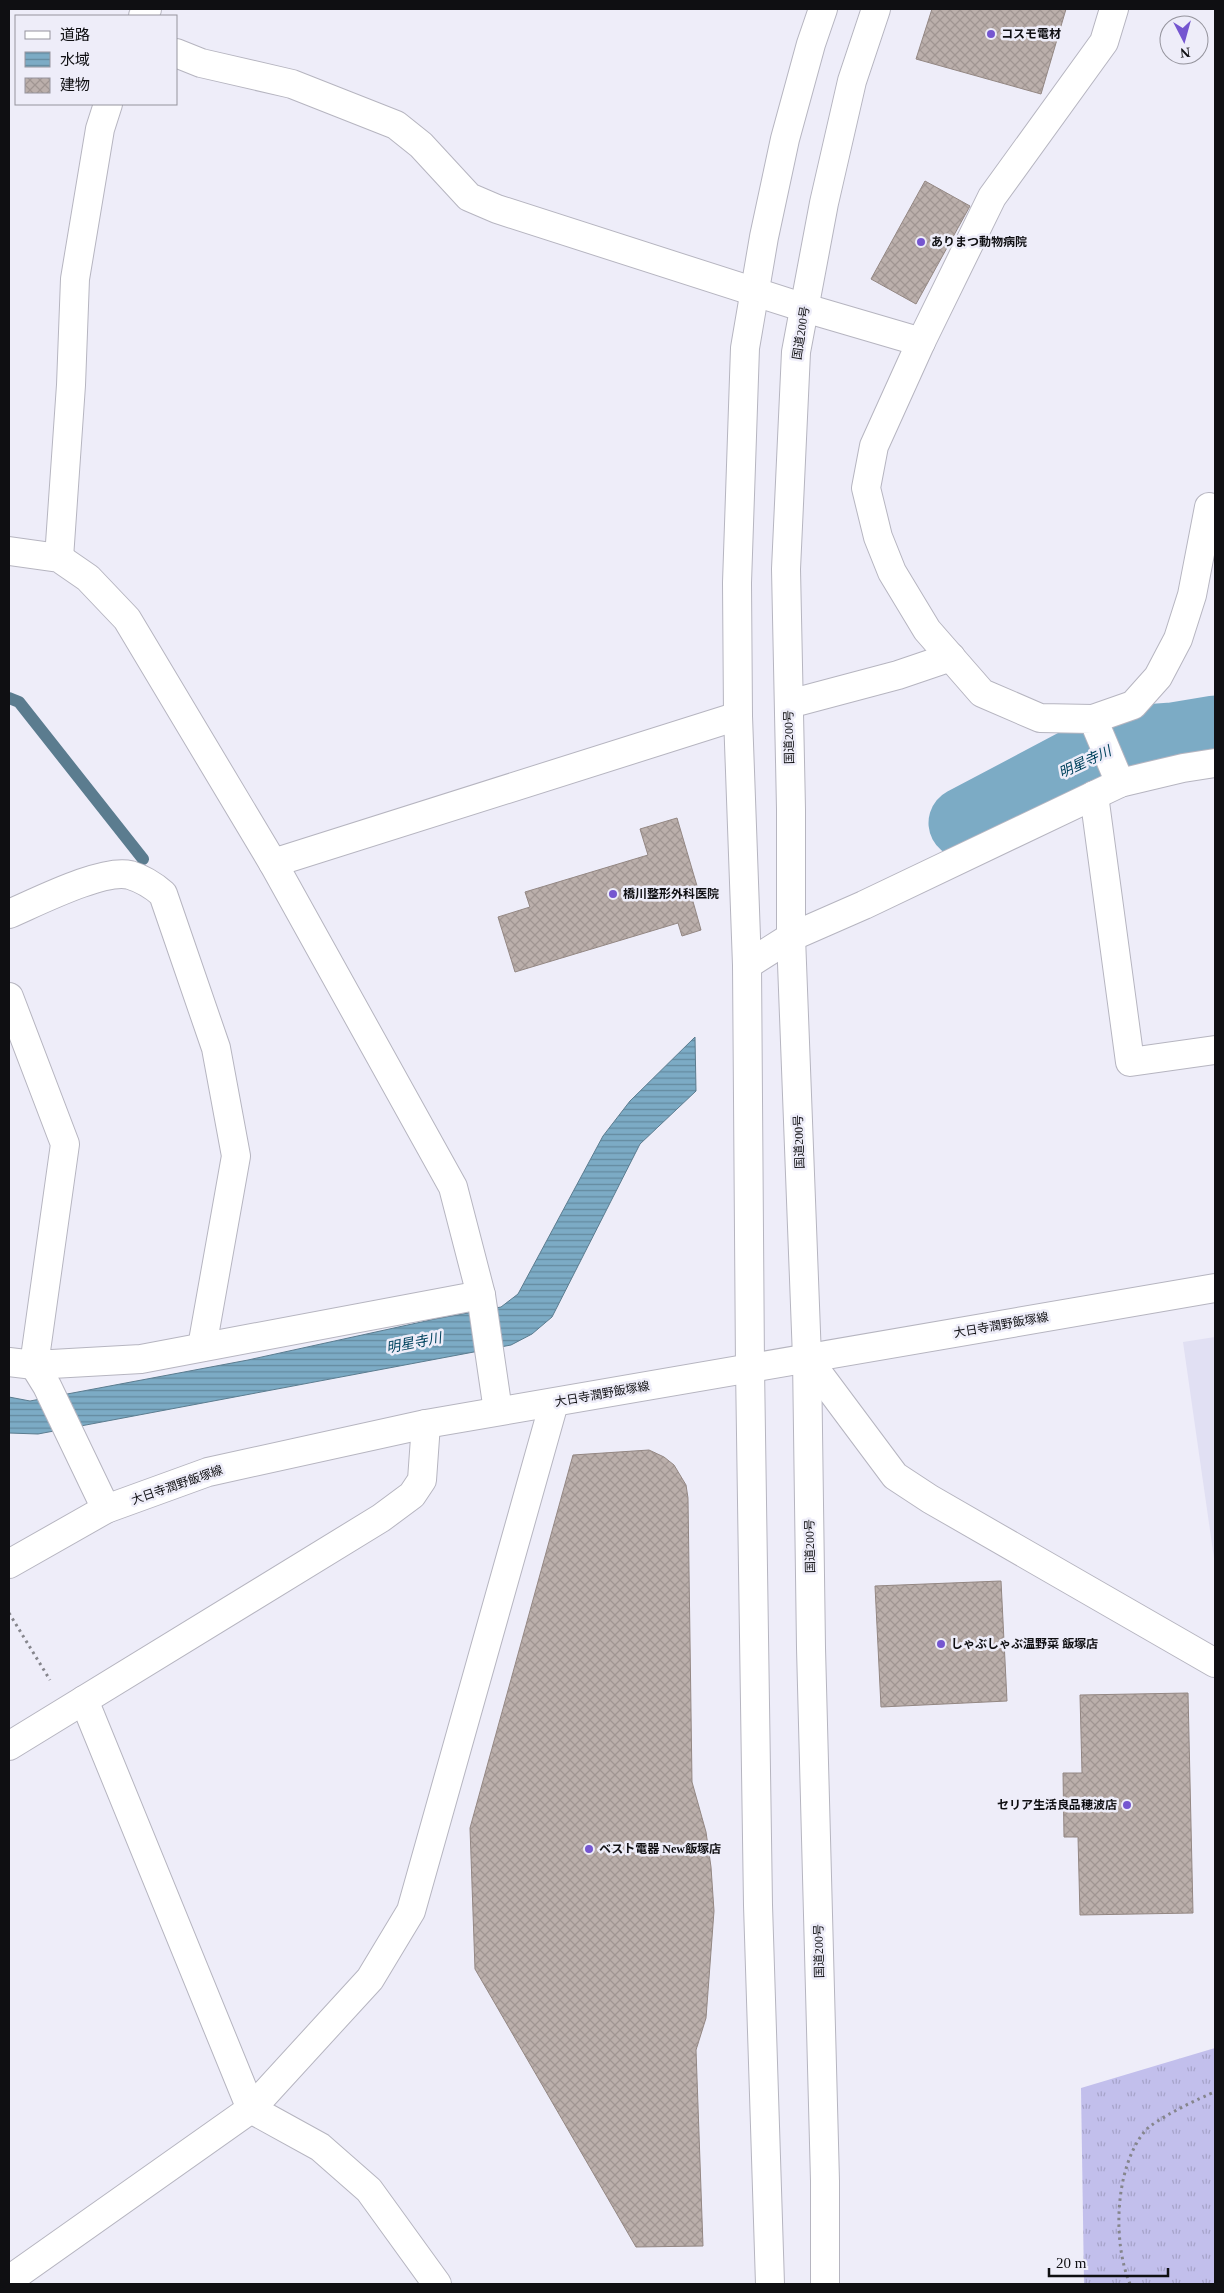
<svg xmlns="http://www.w3.org/2000/svg" width="1224" height="2293" viewBox="0 0 1224 2293" font-family="'Times New Roman','Noto Sans JP',serif">
  <style>
    .built { fill: #e1e0f3 }
    .grass { fill: url(#grass-tufts) }
    .water { fill: url(#water-rules); stroke: #5b7c8f }
    .lines { fill: none; stroke-linecap: round; stroke-linejoin: round }
    .stream { stroke: #5b7c8f; stroke-width: 12 }
    .river { stroke: #7cabc5; stroke-width: 71 }
    .building { fill: url(#building-cross-hatch); stroke: #938783 }
    .minor-casing { stroke: #b6b5c0; stroke-width: 30 }
    .major-casing { stroke: #b6b5c0; stroke-width: 30 }
    .highway-casing { stroke: #b6b5c0; stroke-width: 30 }
    .path { stroke: #85858c; stroke-width: 3; stroke-dasharray: 2.5 4; stroke-linecap: butt }
    .minor { stroke: #fff; stroke-width: 28 }
    .major { stroke: #fff; stroke-width: 28 }
    .highway { stroke: #fff; stroke-width: 28 }
    .poi-dot { fill: #7556d0; stroke: #eeedf9; stroke-width: 2 }
    .labels { text-anchor: middle; dominant-baseline: central; stroke-width: 5; stroke-linejoin: round; paint-order: stroke }
    .poi-label { font-size: 12px; font-weight: bold; fill: #0f0f12; stroke: #eeedf9; text-anchor: start }
    .street-label { font-size: 12px; fill: #0f0f12; stroke: #eeedf9 }
    .water-label { font-size: 14px; font-style: italic; fill: #00435e; stroke: #eeedf9 }
  </style>
  <defs>
    <pattern id="grass-tufts" width="24" height="20" patternUnits="userSpaceOnUse" patternTransform="scale(1.25)"><rect width="24" height="20" fill="#c2bfec"/><path d="M3 7l-1-3M5 7V3M7 7l1-3M15 17l-1-3M17 17v-4M19 17l1-3" fill="none" stroke="#a6a3c9"/></pattern>
    <pattern id="water-rules" width="6" height="5" patternUnits="userSpaceOnUse" patternTransform="scale(1.25)"><rect width="6" height="5" fill="#7cabc5"/><path d="M0 2.5h6" fill="none" stroke="#648a9f"/></pattern>
    <pattern id="building-cross-hatch" width="8" height="8" patternUnits="userSpaceOnUse" patternTransform="scale(1.25)"><rect width="8" height="8" fill="#bbafab"/><path d="M0 0l8 8M0 8l8-8" fill="none" stroke="#a09592"/></pattern>
  </defs>
  <rect width="100%" height="100%" fill="#eeedf9"/>
  <path class="built" d="M1215,1337v228l-32,-223z"/>
  <path class="grass" d="M1215,2048v236h-131l-3,-196z"/>
  <path class="water" d="M695,1037l1,54 -56,53 -88,173 -20,17 -21,11 -473,89 -29,-1v-36l21,4 218,-41 187,-41 66,-12 17,-13 85,-158 27,-35z"/>
  <g class="lines">
    <path class="stream" d="M9,698l10,4 124,157"/>
    <path class="river" d="M964,823l121,-64 47,-18 41,-3 42,-7"/>
  </g>
  <g class="building">
    <path d="M932,9h134l-25,85 -125,-35z"/>
    <path d="M925,181l45,25 -54,98 -45,-25z"/>
    <path d="M677,818l23,78 -8,2 9,32 -19,6 -4,-13 -163,49 -17,-55 32,-10 -5,-15 123,-37 -8,-26z"/>
    <path d="M649,1450l15,7 10,8 12,20 2,13 4,284 14,50 5,35 3,44 -8,107 -10,32 7,196 -67,1 -161,-278 -5,-141 103,-373z"/>
    <path d="M1001,1581l6,120 -126,6 -6,-121z"/>
    <path d="M1188,1693l5,220 -113,2 -2,-78h-14l-1,-64h19l-2,-78z"/>
  </g>
  <g class="lines">
    <defs>
      <g id="minor">
        <path d="M1114,9l-10,33 -112,155 -71,145 -47,104 -8,42 12,49 14,35 35,58 55,63 58,25 53,1 27,64"/>
        <path d="M143,16l4,-7"/>
        <path d="M176,53l25,10 91,21 104,41 25,20 48,52 28,12 308,99 116,34"/>
        <path d="M9,551l50,7 29,20 39,41 146,244 180,324 28,108 17,116"/>
        <path d="M59,558l12,-173 4,-106 25,-150 8,-25"/>
        <path d="M789,704l109,-29 53,-18"/>
        <path d="M1093,719l40,-14 25,-28 20,-38 14,-44 17,-88"/>
        <path d="M1094,795l36,267 85,-12"/>
        <path d="M273,863l465,-147"/>
        <path d="M9,914c26,-11 94,-46 121,-39 13,4 24,11 33,19l53,154 20,108 -34,191"/>
        <path d="M747,965l44,-28 73,-32 256,-122 63,-15 32,-5"/>
        <path d="M9,997l56,147 -31,221 13,21 59,123"/>
        <path d="M807,1358l88,118 35,23 285,164"/>
        <path d="M9,1362l25,3 107,-6 340,-64"/>
        <path d="M84,1700l167,409 69,38 49,43 68,94"/>
        <path d="M9,1746l372,-228 31,-23 10,-15 4,-56"/>
        <path d="M9,2280l242,-171 119,-130 41,-68 143,-508"/>
      </g>
      <path id="major" d="M9,1564l97,-55 102,-37 218,-48 789,-136"/>
      <g id="highway">
        <path d="M770,2284l-12,-379 -8,-538 -3,-402 -9,-249 -1,-133 8,-235 19,-111 21,-98 26,-95 12,-35"/>
        <path d="M825,2284v-103l-14,-533 -4,-290 -16,-421v-128l-5,-240 10,-217 28,-149 28,-122 24,-72"/>
      </g>
    </defs>
    <use href="#minor" class="minor-casing"/>
    <use href="#major" class="major-casing"/>
    <use href="#highway" class="highway-casing"/>
    <g class="path">
      <path d="M9,1613l41,67"/>
      <path d="M1130,2284c-18,-43 -15,-117 15,-153 9,-11 56,-34 70,-39"/>
    </g>
    <use href="#minor" class="minor"/>
    <use href="#major" class="major"/>
    <use href="#highway" class="highway"/>
  </g>
  <g class="poi-dot">
    <circle cx="991" cy="34" r="5"/>
    <circle cx="921" cy="242" r="5"/>
    <circle cx="613" cy="894" r="5"/>
    <circle cx="941" cy="1644" r="5"/>
    <circle cx="1127" cy="1805" r="5"/>
    <circle cx="589" cy="1849" r="5"/>
  </g>
  <g class="labels">
    <g class="poi-label">
      <text x="1001" y="34">コスモ電材</text>
      <text x="931" y="242">ありまつ動物病院</text>
      <text x="623" y="894">橋川整形外科医院</text>
      <text x="951" y="1644">しゃぶしゃぶ温野菜 飯塚店</text>
      <text x="1117" y="1805" text-anchor="end">セリア生活良品穂波店</text>
      <text x="599" y="1849">ベスト電器 New飯塚店</text>
    </g>
    <g class="street-label">
      <text transform="translate(801 333) rotate(-81)">国道200号</text>
      <text transform="translate(789 737) rotate(-91)">国道200号</text>
      <text transform="translate(799 1142) rotate(-92)">国道200号</text>
      <text transform="translate(1001 1325) rotate(-10)">大日寺潤野飯塚線</text>
      <text transform="translate(602 1394) rotate(-10)">大日寺潤野飯塚線</text>
      <text transform="translate(177 1485) rotate(-19)">大日寺潤野飯塚線</text>
      <text transform="translate(810 1546) rotate(-91)">国道200号</text>
      <text transform="translate(819 1951) rotate(-91)">国道200号</text>
    </g>
    <g class="water-label">
      <text transform="translate(1085 762) rotate(-25)">明星寺川</text>
      <text transform="translate(414 1343) rotate(-11)">明星寺川</text>
    </g>
  </g>
  <rect width="1224" height="2293" fill="none" stroke="#0f0f12" stroke-width="20"/>
  <rect x="15" y="15" width="162" height="90" fill="#eeedf9" stroke="#95949d"/>
  <rect x="25" y="31" width="25" height="8" fill="#ffffff" stroke="#95949d"/>
  <text x="60" y="40" font-size="15" fill="#0f0f12">道路</text>
  <rect x="25" y="52" width="25" height="15" fill="url(#water-rules)" stroke="#95949d"/>
  <text x="60" y="65" font-size="15" fill="#0f0f12">水域</text>
  <rect x="25" y="78" width="25" height="15" fill="url(#building-cross-hatch)" stroke="#95949d"/>
  <text x="60" y="90" font-size="15" fill="#0f0f12">建物</text>
  <g transform="translate(1184 40) rotate(174)"><circle r="24" fill="#eeedf9" stroke="#95949d"/>
  <path d="M0-4L9 19L0 12L-9 19Z" fill="#7556d0"/>
  <text y="-8" font-size="14" font-weight="bold" text-anchor="middle" fill="#0f0f12">N</text>
  </g>
  <path d="M1049 2268v8h119v-8" fill="none" stroke="#0f0f12" stroke-width="2.5"/>
  <text x="1056" y="2268" font-size="15" fill="#0f0f12" stroke="#eeedf9" stroke-width="4" paint-order="stroke">20 m</text>
</svg>
